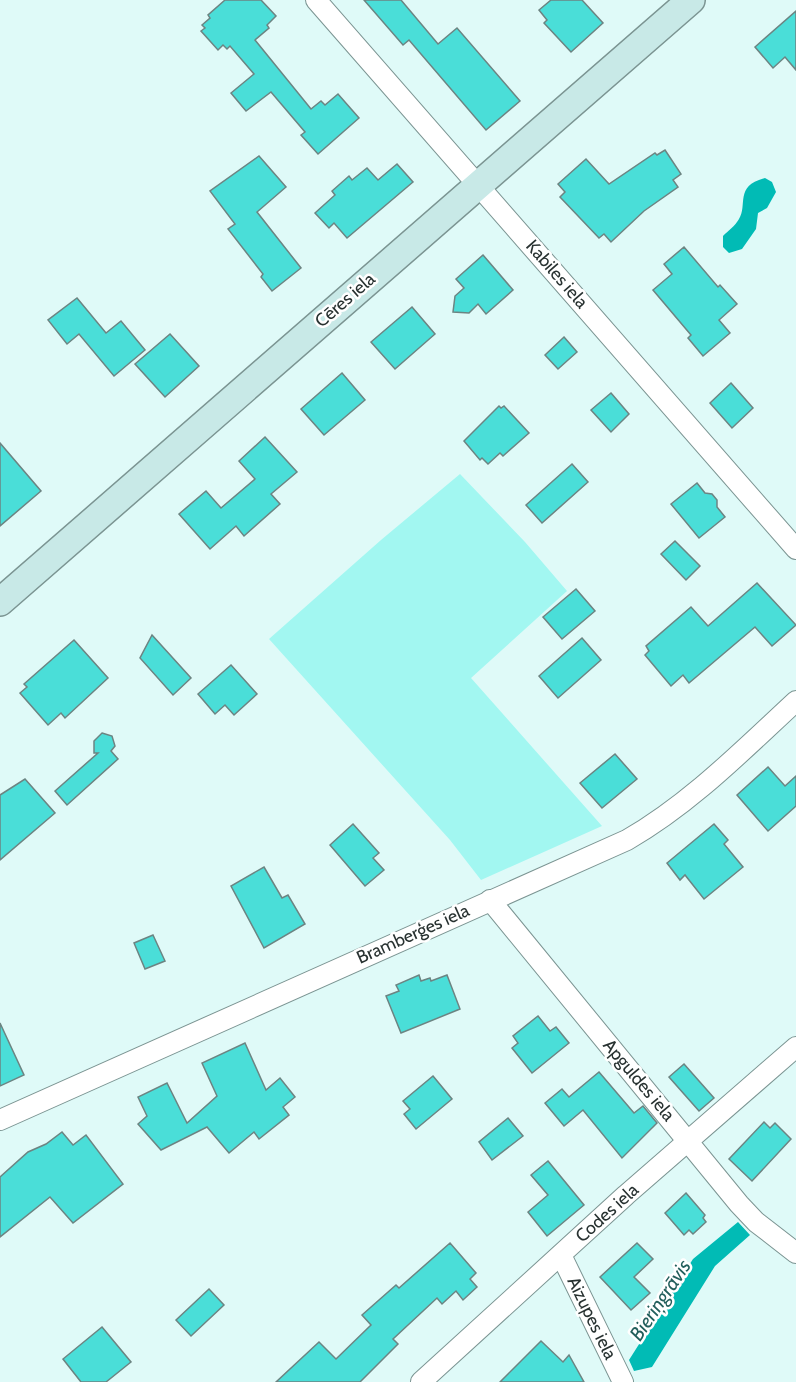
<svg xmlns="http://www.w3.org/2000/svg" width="796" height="1382" viewBox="0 0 796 1382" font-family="Cabin,sans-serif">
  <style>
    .green { fill: #a2f7f1 }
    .water { fill: #01bbb5 }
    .building { fill: #4aded8; stroke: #6c8482; stroke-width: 1.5 }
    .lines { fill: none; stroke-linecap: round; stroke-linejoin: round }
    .street-casing { stroke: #7b9492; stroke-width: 22 }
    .secondary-casing { stroke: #7b9492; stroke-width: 30 }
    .street { stroke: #fff; stroke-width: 20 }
    .secondary { stroke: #c8e9e7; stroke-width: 27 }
    .labels { text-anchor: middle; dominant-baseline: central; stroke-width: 5; stroke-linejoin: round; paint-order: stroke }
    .street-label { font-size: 18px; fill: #283231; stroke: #fff }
    .water-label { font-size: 20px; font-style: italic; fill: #235f5c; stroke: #fff }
  </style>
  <rect width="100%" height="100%" fill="#dffaf8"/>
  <path class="green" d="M460,474l65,68 42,49 -96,87 131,148 -121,54 -31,-40 -181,-201 112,-99z"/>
  <g class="water">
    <path d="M765,178l7,4 4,10 -9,16 -9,5 -2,16 -14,20 -13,4 -6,-6v-11c5,-5 12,-10 16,-17 9,-14 -5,-33 26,-41z"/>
    <path d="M738,1222l12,13 -35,31 -63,101 -18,4 -5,-11 64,-101z"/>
  </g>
  <g class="building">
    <path d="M225,0h36l15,16 -9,9 2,3 -14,12 56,69 10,-8 4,4 13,-11 21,24 -41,36 -17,-19 4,-3 -34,-40 -25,19 -15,-18 23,-19 -24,-28 -3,3 -4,-4 -5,5 -17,-19 4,-3 -3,-3 8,-7 -2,-3z"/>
    <path d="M364,0h37l37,44 19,-16 63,73 -34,29 -77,-90 -6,5z"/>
    <path d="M551,0h31l21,23 -32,29 -27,-29 3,-3 -8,-10z"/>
    <path d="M796,11v59l-11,-13 -12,11 -18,-21z"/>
    <path d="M665,150l16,24 -8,6 5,7 -34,24 -33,31 -7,-8 -5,4 -39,-41 5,-5 -7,-8 28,-25 23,25 46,-31 2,2z"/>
    <path d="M259,156l27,31 -29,25 44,56 -29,23 -11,-14 2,-3 -35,-45 7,-5 -25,-33z"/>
    <path d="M397,164l16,18 -66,56 -13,-15 -5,5 -14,-15 20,-18 -3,-4 17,-15 3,4 15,-12 11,12z"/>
    <path d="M684,247l34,40 2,-2 17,19 -18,16 11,13 -27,23 -15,-18 3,-3 -38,-45 19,-16 -8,-10z"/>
    <path d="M483,255l30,35 -27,24 -8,-10 -9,9 -16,-1 2,-16 9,-8 -8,-9z"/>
    <path d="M77,298l29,35 15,-12 24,29 -31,26 -35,-42 -12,10 -19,-24z"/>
    <path d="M412,307l23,27 -40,35 -24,-27z"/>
    <path d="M170,334l29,32 -34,31 -30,-33z"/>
    <path d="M564,337l13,15 -19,17 -13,-14z"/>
    <path d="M342,373l23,27 -41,35 -23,-26z"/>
    <path d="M731,383l22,25 -21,20 -22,-25z"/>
    <path d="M611,393l18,21 -18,18 -20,-22z"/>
    <path d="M499,406l2,2 3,-2 25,27 -26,23 -3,-3 -12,11 -6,-6 -2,2 -16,-19z"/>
    <path d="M265,437l32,35 -26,22 9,10 -36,32 -8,-10 -26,23 -31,-35 27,-23 15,17 34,-29 -16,-18z"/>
    <path d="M0,443l41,48 -41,35z"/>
    <path d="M572,464l16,18 -46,41 -16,-18z"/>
    <path d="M697,483l8,10 7,1 5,6v7l8,10 -26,21 -28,-34z"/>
    <path d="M675,541l25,25 -14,14 -25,-26z"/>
    <path d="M757,583l39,42 -24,21 -17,-19 -66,56 -6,-8 -12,11 -26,-31 4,-4 -3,-5 45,-39 17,19z"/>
    <path d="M576,589l19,22 -33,28 -19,-22z"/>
    <path d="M152,635l39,43 -18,17 -33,-37z"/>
    <path d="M582,638l19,22 -43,38 -19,-22z"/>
    <path d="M74,640l34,38 -43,40 -4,-5 -13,12 -28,-32 7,-6 -3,-3z"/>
    <path d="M231,665l26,29 -23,21 -9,-10 -10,9 -17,-20z"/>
    <path d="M102,733l10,3 3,10 -4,5 7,8 -51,46 -12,-14 43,-38h-4v-12z"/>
    <path d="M615,754l22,25 -35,29 -22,-25z"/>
    <path d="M768,767l17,19 11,-10v30l-28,25 -31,-36z"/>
    <path d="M25,779l30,34 -55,47v-65z"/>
    <path d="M353,824l26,29 -6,5 11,12 -19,16 -35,-41z"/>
    <path d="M714,824l14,16 -4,4 19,23 -39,32 -19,-24 -5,5 -13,-17z"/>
    <path d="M264,867l18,31 6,-3 17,29 -41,24 -33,-62z"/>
    <path d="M153,935l12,26 -20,8 -11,-26z"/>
    <path d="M419,975l2,6 9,-3 1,3 16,-6 13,34 -59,24 -15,-37 13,-5 -3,-6z"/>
    <path d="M538,1016l12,15 6,-4 13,16 -37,30 -20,-25 6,-5 -5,-7z"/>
    <path d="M0,1023l24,52 -24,11z"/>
    <path d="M245,1043l21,47 14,-12 15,19 -12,10 6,8 -30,24 -5,-7 -25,21 -22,-26 -46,23 -23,-26 9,-8 -9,-19 29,-14 20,40 30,-27 -15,-33z"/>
    <path d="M684,1064l30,34 -15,13 -30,-34z"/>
    <path d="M599,1072l35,41 9,-7 14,17 -35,35 -39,-48 -19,16 -19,-23 17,-14 7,8z"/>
    <path d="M433,1076l19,23 -36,30 -12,-15 6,-5 -7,-8z"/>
    <path d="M508,1118l15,18 -31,24 -13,-18z"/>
    <path d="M764,1122l6,6 5,-5 16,16 -39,42 -23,-22z"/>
    <path d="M62,1132l11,13 13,-10 37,49 -50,39 -23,-26 -50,40v-60l28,-25 18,-8z"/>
    <path d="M548,1161l36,44 -37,31 -19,-24 20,-17 -17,-20z"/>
    <path d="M686,1193l19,22 -2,3 3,4 -13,12 -4,-4 -5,5 -19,-22z"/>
    <path d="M450,1243l26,30 -6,6 7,8 -14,13 -7,-9 -14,13 -5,-6 -44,41 5,5 -38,38h-84l43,-40 17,17 35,-34 -9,-10 34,-30 3,3z"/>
    <path d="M637,1243l16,16 -19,18 16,16 -19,17 -31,-33z"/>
    <path d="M209,1289l15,16 -33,31 -15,-16z"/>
    <path d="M102,1327l29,35 -25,20h-25l-18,-23z"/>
    <path d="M541,1341l22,21 6,-7 15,27h-84z"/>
  </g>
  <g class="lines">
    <defs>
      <g id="street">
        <path d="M316,0l480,549"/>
        <path d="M490,900l249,304 17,18 40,31"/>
        <path d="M0,1120l627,-280c63,-36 116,-90 169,-139"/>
        <path d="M561,1255l62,127"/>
        <path d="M421,1382l205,-187 170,-148"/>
      </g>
      <path id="secondary" d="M0,602l691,-602"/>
    </defs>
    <use href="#street" class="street-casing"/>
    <use href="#secondary" class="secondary-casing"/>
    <use href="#street" class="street"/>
    <use href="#secondary" class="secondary"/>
  </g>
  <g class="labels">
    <g class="street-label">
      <text transform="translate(557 274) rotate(49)">Kabiles iela</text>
      <text transform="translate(345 300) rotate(-41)">Cēres iela</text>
      <text transform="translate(413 934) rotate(-24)">Bramberģes iela</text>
      <text transform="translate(639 1080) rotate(50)">Apguldes iela</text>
      <text transform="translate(607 1213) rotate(-42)">Codes iela</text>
      <text transform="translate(592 1318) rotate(64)">Aizupes iela</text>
    </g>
    <g class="water-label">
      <text transform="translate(660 1300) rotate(-56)">Bieriņgrāvis</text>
    </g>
  </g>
</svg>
